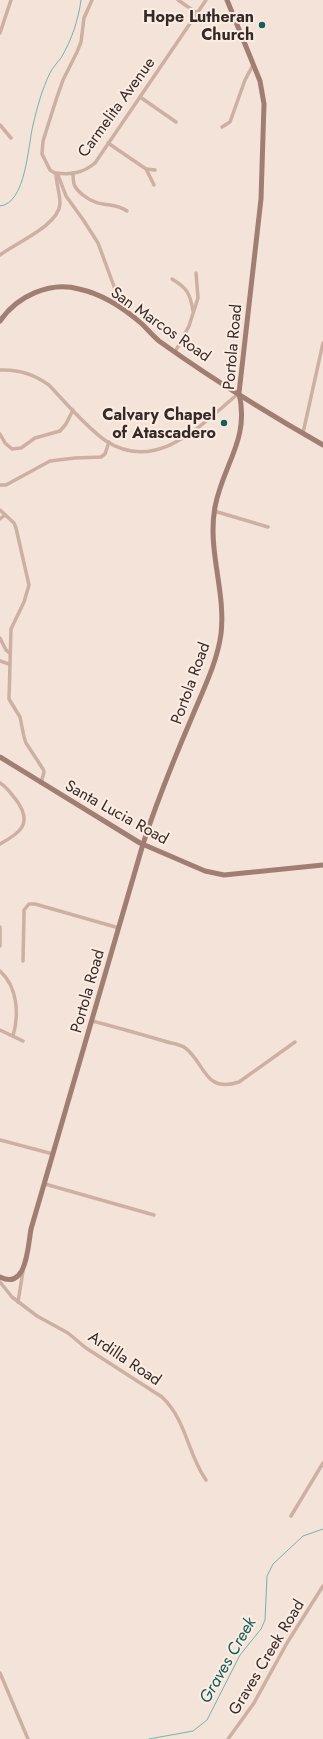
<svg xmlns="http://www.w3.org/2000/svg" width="323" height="1739" viewBox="0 0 323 1739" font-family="Jost,sans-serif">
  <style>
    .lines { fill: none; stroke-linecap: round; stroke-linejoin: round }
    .stream { stroke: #74b3ad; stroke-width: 1 }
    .street { stroke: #cdb0a3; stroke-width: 3.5 }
    .secondary { stroke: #a07e74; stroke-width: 5 }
    .poi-dot { fill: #175c57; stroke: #fbede4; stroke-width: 1.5 }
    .labels { text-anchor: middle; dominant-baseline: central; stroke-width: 4; stroke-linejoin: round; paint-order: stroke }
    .poi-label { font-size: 16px; font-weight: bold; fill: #372926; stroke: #fbede4; text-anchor: end }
    .street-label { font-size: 16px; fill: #372926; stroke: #fbede4 }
    .water-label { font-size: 17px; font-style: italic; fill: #175c57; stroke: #fbede4 }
  </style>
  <rect width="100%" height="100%" fill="#f4e3d8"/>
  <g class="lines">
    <g class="stream">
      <path d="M0,206c26,-2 28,-61 33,-81 4,-17 9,-36 17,-52 3,-6 7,-10 11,-15 11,-19 17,-37 20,-58"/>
      <path d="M149,1739l44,-8 14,-11 33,-65 21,-26 4,-9 2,-44 6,-12 30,-28 20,-7"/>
    </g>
    <g class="street">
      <path d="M92,0l-8,18 -3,24 -4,10 -14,28 -7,20 -13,41 -1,13 8,16 8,5 8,21 18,25 14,22 24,65"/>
      <path d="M178,0l19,13"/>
      <path d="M0,33l11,-33"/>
      <path d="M140,97l36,25"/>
      <path d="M0,125l11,13"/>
      <path d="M222,127l8,-5 15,-42 8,-15"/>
      <path d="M108,143l38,26 8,16"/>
      <path d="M146,169l9,1"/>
      <path d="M73,173c0,11 1,15 10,22 17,14 30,6 44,16"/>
      <path d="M0,255c17,-13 58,-29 60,-51 0,-11 -4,-21 -4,-31 15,2 27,0 39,-10l111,-163"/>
      <path d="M172,279c15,9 18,14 21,32"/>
      <path d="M175,352l14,-26 9,-28 -2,-25"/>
      <path d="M0,370c19,-1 34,4 49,15 17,18 37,42 57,56 51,33 96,-17 133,-48"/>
      <path d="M303,433l20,-90"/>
      <path d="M0,434l5,9 7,6 9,-1 14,-10 25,-7 6,-7 7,-14"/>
      <path d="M0,485h6l44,-24 25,-3 26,-1 4,-3 4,-12"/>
      <path d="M0,510l14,13 2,5 13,57 -5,17 -13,27 -2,70 11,18 4,20 2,6 17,26 1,3 -3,11"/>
      <path d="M214,511l54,16"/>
      <path d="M0,519l5,-4"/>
      <path d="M0,638l6,12 4,3"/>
      <path d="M0,661l9,3"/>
      <path d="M0,783c8,5 11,11 17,18 16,23 3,32 -17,43"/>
      <path d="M0,927v19"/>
      <path d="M23,961l1,-47v-4l5,-6h6l84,24"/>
      <path d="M0,971c18,16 19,44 13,65"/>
      <path d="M92,1021c24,6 48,13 72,20 6,2 15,3 20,6 21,14 19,47 55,35l56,-40"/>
      <path d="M0,1030l23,11"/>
      <path d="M0,1140l53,14"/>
      <path d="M45,1184l109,31"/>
      <path d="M0,1282l12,15 25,19 31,17 18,15 76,49c25,24 25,56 44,83"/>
      <path d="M18,1302l5,-31"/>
      <path d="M291,1516l32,-53"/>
      <path d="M0,1673l28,66"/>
      <path d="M228,1739l26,-36 33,-60 36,-57"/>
    </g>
    <g class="secondary">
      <path d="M0,321c17,-25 50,-40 79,-32 23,5 46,20 63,35 6,6 11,12 17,17 53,38 108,72 164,104"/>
      <path d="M0,757l140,86 65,28 19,4 99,-10"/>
      <path d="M0,1277c27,14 28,-32 31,-48l112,-385c14,-43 31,-85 49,-127 11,-27 25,-54 29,-83 5,-43 -14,-84 -6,-127 8,-43 35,-67 24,-114l22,-194 3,-95 -4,-23 -33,-81"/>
    </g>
  </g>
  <g class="poi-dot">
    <circle cx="262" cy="25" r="4"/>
    <circle cx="224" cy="423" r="4"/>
  </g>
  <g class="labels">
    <g class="poi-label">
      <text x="254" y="16">Hope Lutheran<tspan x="254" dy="18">Church</tspan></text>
      <text x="216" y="414">Calvary Chapel<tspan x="216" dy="18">of Atascadero</tspan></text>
    </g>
    <g class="street-label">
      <text transform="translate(116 107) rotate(-54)">Carmelita Avenue</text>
      <text transform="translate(161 324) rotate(35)">San Marcos Road</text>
      <text transform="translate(232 347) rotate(-85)">Portola Road</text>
      <text transform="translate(190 683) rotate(-70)">Portola Road</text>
      <text transform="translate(117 812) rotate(29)">Santa Lucia Road</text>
      <text transform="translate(87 991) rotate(-74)">Portola Road</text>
      <text transform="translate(125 1358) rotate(34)">Ardilla Road</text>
      <text transform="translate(266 1657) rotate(-59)">Graves Creek Road</text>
    </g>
    <g class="water-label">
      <text transform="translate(227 1660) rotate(-60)">Graves Creek</text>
    </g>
  </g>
</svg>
